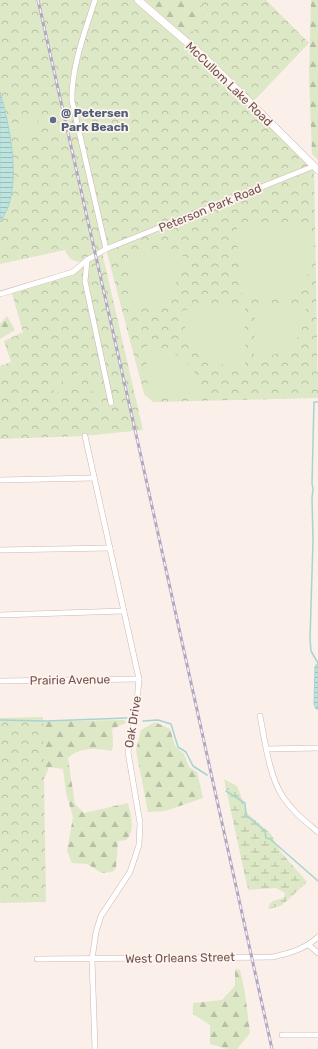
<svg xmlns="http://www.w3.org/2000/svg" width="318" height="1049" viewBox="0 0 318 1049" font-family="Rubik,sans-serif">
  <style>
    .forest { fill: url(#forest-firs) }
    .wetland { fill: url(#wetland-marsh) }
    .park { fill: url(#park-crowns) }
    .garden { fill: #dde8c7 }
    .water { fill: url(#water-rules); stroke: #a5d5d1 }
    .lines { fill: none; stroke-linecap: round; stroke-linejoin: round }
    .stream { stroke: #a5d5d1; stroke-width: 1.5 }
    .street-casing { stroke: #cfb7b2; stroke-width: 6 }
    .secondary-casing { stroke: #d4b8b2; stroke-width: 8 }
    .street { stroke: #fff; stroke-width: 5 }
    .secondary { stroke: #fff; stroke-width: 7 }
    .rail-casing { stroke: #b0a7c5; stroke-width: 3 }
    .rail { stroke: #fef4ef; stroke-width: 1.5; stroke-dasharray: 4.5; stroke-linecap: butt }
    .service-dot { fill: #5c6f8a; stroke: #fef4ef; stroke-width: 1.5 }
    .labels { text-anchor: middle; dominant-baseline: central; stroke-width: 3.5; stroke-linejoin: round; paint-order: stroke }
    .street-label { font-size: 12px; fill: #74524e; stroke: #fef4ef }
    .service-label { font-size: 12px; font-weight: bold; fill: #4e5e75; stroke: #fef4ef; text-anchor: start }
  </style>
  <defs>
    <pattern id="forest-firs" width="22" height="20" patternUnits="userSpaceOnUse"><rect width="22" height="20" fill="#dde8c7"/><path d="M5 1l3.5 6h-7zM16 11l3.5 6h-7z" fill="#b8bfa4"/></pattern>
    <pattern id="wetland-marsh" width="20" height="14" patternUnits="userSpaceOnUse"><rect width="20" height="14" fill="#dde8c7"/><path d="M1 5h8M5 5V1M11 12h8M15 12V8" fill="none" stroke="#b8bfa4"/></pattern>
    <pattern id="park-crowns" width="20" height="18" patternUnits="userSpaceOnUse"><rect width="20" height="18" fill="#dde8c7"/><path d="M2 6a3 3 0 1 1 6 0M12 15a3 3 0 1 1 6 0" fill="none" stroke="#b8bfa4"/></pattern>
    <pattern id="water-rules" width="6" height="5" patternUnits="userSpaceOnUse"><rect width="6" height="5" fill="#bee4e0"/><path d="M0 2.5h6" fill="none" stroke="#9fbbb8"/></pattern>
  </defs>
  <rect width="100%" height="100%" fill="#fbefe9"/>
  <g class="forest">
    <path d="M145,0h51l12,15 -21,23z"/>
    <path d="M311,0h7v160l-6,-6 -3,-77z"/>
    <path d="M7,316l8,14 -15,9v-15z"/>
    <path d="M124,720l2,3 -14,6 1,11 -1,11c-14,-3 -33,-4 -44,7l7,46 9,9 44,-10c3,12 8,27 -2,37l-8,1 -2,27 -4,4 -10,1 -15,-9 -15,-1 -5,-12 6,-34 -7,-24 -3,-24 -14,-2 -7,18 -27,-63z"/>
    <path d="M155,722l15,7 5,17 9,8 5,13 8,5 6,26 -38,13 -17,1 -12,-62 5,-20z"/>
    <path d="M235,969l5,1 5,23 5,40 -13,16h-10l-17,-5v-19l-17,-11v-11l29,-3 13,-14z"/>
  </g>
  <path class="wetland" d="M224,779l13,7 11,28 23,20 9,17 27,31 -26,24 -13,3c1,-9 9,-9 16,-11l1,-5 -9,-5 -28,2z"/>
  <g class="park">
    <path d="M0,0h138l47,40 23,-25 -12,-15h70l43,43 -58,61 63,62 4,232 -165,4 -9,-8 -38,-145 -4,3 41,178 -58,6 -85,3v-73l11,-4 -7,-21 19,-9 -12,-42 62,-18 13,-11c-11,2 -17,-1 -21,-11l-65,14v-42l6,-8 5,-16 1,-20v-22l-7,-45 -5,-19z"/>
    <path d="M43,717l3,185 -46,1v-185z"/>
  </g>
  <g class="garden">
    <path d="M37,119l3,16 -8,2 -4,-16z"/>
    <path d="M27,122l3,15 -8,2 -3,-15z"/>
    <path d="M308,223l6,25 -2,20 -15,23 -19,9 -37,-7 -5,-63 3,-4z"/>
    <path d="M181,251l3,10 -9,24 -17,20 -26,1 -1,-45 6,-6z"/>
    <path d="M243,306l2,2v60c-23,1 -48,-11 -58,-34 -3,-7 -3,-16 -5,-24z"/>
    <path d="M257,306l49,2 -1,12 -6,16 -14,14 -17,7h-14l1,-49z"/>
    <path d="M146,346l10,1 16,4 19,16 9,13 1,18 -48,1 -5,-4z"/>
    <path d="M81,373l1,16 -7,1 -2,-16z"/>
    <path d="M70,374l2,17h-8l-2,-16z"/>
    <path d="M60,375l1,17 -7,1 -2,-17z"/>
    <path d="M99,378l2,15 -8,1 -2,-15z"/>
  </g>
  <g class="water">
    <path d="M0,92c10,35 24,99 0,130z"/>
    <path d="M318,663v46h-2l-2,-5 1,-38z"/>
  </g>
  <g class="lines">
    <g class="stream">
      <path d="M318,663l-7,-12 -1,-12 3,-99 -1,-42 1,-9 -1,-6 2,-81h4"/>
      <path d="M0,720l46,1 81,-3"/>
      <path d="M143,721l15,-1 13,4 7,23 8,5 7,14 14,9"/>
      <path d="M226,791l19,12 1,12 19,16 1,7 4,1 48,42"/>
    </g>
    <defs>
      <g id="street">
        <path d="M95,0c-10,31 -24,68 -23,101l34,148"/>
        <path d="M87,260l-2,21 26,122"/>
        <path d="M0,294l73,-22 14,-12 19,-11 208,-83"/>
        <path d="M85,436l54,243 -3,34 -8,39 12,71 -1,22 -9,27 -29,44 -5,16 -4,27 3,90"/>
        <path d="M0,480l94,-2"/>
        <path d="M0,550l110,-2"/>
        <path d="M0,615l124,-4"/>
        <path d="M0,681l139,-2"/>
        <path d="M260,716c5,25 9,60 23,81 9,14 22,24 35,35"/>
        <path d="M267,749l51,-1"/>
        <path d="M309,945l9,8"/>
        <path d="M37,959l236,-2c17,-4 32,-8 45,-20"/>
        <path d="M282,1035h36"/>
      </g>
      <path id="secondary" d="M138,0l65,56 115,114"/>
    </defs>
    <use href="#street" class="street-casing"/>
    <use href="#secondary" class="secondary-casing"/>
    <use href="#street" class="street"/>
    <use href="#secondary" class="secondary"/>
    <defs>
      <path id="rail" d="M38,0l100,443 134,606"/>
    </defs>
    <use href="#rail" class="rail-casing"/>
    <use href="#rail" class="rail"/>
  </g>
  <circle class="service-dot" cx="53" cy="120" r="4"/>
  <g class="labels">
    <g class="street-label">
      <text transform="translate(229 84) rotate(44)">McCullom Lake Road</text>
      <text transform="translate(210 208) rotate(-22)">Peterson Park Road</text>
      <text transform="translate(70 680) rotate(-1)">Prairie Avenue</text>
      <text transform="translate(133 722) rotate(-81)">Oak Drive</text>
      <text transform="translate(180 958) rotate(-1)">West Orleans Street</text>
    </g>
    <g class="service-label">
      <text x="61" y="113">@ Petersen<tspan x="61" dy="14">Park Beach</tspan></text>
    </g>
  </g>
</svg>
